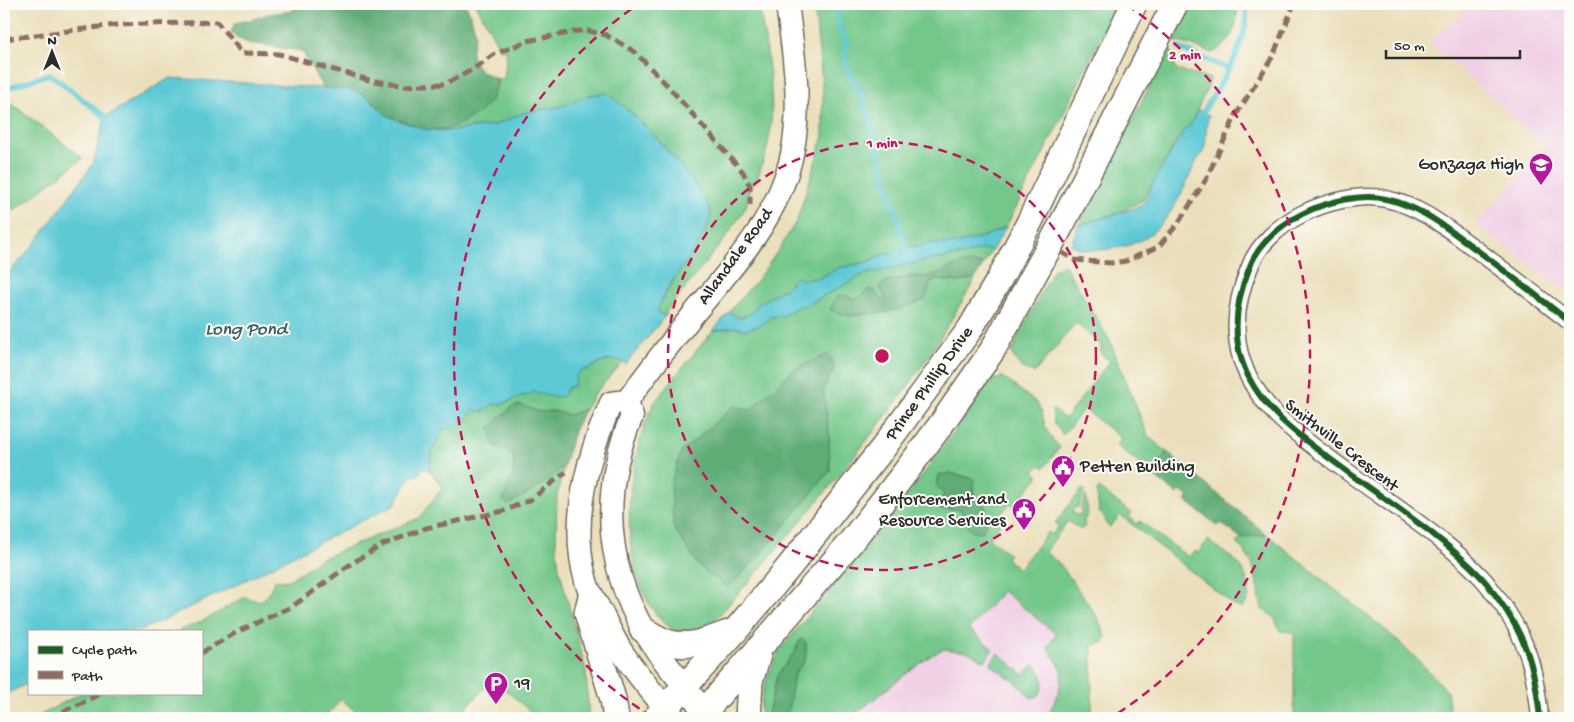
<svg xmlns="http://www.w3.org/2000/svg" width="1574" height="722" viewBox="0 0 1574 722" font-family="'Gochi Hand',sans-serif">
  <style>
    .built { fill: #f0d0e5 }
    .green { fill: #73c78b; stroke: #4f795b; fill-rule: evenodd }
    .forest { fill: #5eac77; stroke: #446c51 }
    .water { fill: #5dc9d5; stroke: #447a80 }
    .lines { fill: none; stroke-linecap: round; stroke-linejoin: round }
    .stream { stroke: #5dc9d5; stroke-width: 5.5 }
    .street-casing { stroke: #6e6a5d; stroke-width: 19 }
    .secondary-casing { stroke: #6e6a5d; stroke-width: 25 }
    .primary-casing { stroke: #6e6a5d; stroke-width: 28 }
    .street { stroke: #fff; stroke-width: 16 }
    .secondary { stroke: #fff; stroke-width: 22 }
    .primary { stroke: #fff; stroke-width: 25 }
    .quiet { stroke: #8d6e63; stroke-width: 5; stroke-dasharray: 10 5; stroke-linecap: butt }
    .cycleway-casing { stroke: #fdfcf7; stroke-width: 9 }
    .cycleway { stroke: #1b5e20; stroke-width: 6 }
    .ring { fill: none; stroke: #c2185b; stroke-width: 2.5; stroke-dasharray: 9 6 }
    .labels { text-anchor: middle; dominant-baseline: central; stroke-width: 4; stroke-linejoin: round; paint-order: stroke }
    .poi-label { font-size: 18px; fill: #2b2b2b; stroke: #fdfcf7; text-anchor: end }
    .street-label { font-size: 18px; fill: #2b2b2b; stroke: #fdfcf7 }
    .water-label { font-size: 19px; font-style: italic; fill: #3c6266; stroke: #fdfcf7 }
    .centre { fill: #c2185b; stroke: #fdfcf7; stroke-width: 2.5 }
    .ring-label { font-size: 15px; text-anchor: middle; font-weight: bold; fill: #c2185b; stroke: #fdfcf7; stroke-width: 4; stroke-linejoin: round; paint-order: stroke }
  </style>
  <rect width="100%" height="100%" fill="#fdfcf7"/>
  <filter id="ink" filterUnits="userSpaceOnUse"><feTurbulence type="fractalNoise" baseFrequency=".02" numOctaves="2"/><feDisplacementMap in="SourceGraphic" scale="10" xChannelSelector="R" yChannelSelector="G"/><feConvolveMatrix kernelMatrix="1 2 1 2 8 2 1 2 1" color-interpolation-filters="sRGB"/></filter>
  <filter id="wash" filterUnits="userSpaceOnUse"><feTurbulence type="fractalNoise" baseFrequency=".0096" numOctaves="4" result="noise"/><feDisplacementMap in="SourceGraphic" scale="20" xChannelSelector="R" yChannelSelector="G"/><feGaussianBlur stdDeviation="1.12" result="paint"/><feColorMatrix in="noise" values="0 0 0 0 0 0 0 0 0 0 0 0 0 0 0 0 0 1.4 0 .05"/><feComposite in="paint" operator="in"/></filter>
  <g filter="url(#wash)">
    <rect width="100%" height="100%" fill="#ebdfbb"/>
    <g class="built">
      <path d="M1473,4h97v290l-95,-70 73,-76 -119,-106z"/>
      <path d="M912,490l158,124 12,104h-322l2,-28 5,-18 13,-22z"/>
    </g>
    <g class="green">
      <path d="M476,4h283c8,52 23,112 2,163 -2,7 -4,16 -11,19l-4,21 -22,33 -58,72v3l-6,-1 -4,-3 17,-30 30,-47 -44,-93 -44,-42 -39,1 -17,7 -36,6 -28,12 -46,6 -21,-1 20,-1 48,-40 2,-10h6l3,-30 -6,2z"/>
      <path d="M814,4h303l-54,111 -57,112 -23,10 -31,8 -21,-2 -25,5 -25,7 -14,7 -28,6 -20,10 -17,3 -6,-4 -9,10 -27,16 -9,11 -11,4 -11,-6 27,-31 22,-30 19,-31 26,-82v-45z"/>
      <path d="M1193,4h45c-2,22 -4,39 -26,49l-22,-8 -16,-4z"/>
      <path d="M1168,50l4,2 1,8 4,10 33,9 -1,5 -19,42 -5,3 -10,15 -32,56 -23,12 -42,14z"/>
      <path d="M4,98l79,60 -79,60z"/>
      <path d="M982,249l10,1c-26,44 -50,88 -79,129 -62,87 -134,168 -204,248l-21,7c-6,-2 -15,-4 -21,-9 -54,-46 -42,-162 -14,-220 4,-7 11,-14 16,-21 15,-18 29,-36 44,-53 10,-1 22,-7 31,-1l18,-5 9,-8 12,-1 14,-9 10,-2 55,-30 62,-14 39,-6zM939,274l20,8 -23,-2 -6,3 -5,17 -37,12 -39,4 -6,-21 14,4 8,-6 9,-2 8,9 3,-2 1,-16 28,-6 15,1zM835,366l-12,24 6,42 1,39 -71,85 -31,32 23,-178 18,-18z"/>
      <path d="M1064,264l46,77 38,95 19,16 -14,17 -9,-7 -2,4 -26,-21 5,-7 -37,-29 -21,26 -9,-12 -2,-13h2l11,9 45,-58 -10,-8 1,-8 -25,-22 -42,50c-11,-1 -21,-13 -23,-24l4,-1 1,-8 38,-71z"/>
      <path d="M612,359l8,1 3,2 -27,30 -10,16 -16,7 -16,-4 -14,1 -10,-4 -23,5 -8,3 11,36 4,7 -1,14 -10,27 5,5 37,-22 19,-17 -7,30 -1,46 3,26 27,103 3,47h-61l4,-5 -39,-34 -36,39h-94l-22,-19 -16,19h-290l46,-25h120v-62h-24l24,-9 44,-25c19,8 22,2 29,-16l15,-1 31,-21 99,-41 24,-31 -14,-17c1,-7 0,-15 4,-21 3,-7 7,-11 9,-19 8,-2 19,-6 25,-11 3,-4 3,-7 8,-10l9,2 9,-7h10l18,-8 9,-1 3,-3 5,2 36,-8 2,-10 6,-7 5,1 9,-5z"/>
      <path d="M1001,376l36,27 5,9 3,15 7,12 8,8 -16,21 -4,-3 -6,7 5,4 -25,30 -4,-2 -9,10 4,3 -16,21 20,16 -3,4 13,11 29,-37 4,3 7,-10 -4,-2 27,-34 3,2 -6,15 -6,4v3l4,2 5,-2 -1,-5 5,-13 2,18 -4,8 1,5 -4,4 -13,-9 -23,31 15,12 37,52 9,21 -3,6 -11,2v73h-45c6,-16 18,-31 13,-50 -2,-8 -10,-13 -12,-21l8,-13 -53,-43 -34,38 24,20 -8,12 -17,-9 -25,-3 -11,6 -21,15 -61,48h-49l-2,-3 -5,3h-7c3,-16 2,-44 16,-54 2,-8 6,-18 0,-25l-3,1 -5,11 -18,25 -10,42h-7c0,-26 8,-46 20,-68l132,-160 49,-68 27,-42 4,-1h8zM949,473l20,4 6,11 -1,9 6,5 -17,16 -2,-9h-20l-5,-4 8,-10z"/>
      <path d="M1099,488l32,25 -2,4 9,7 2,-3 48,36 6,-6 4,2 10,-13c8,7 22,15 29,22 10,10 19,38 4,46l-6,-2 -115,-91 -10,12 -4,-3 -1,-6 -6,-6 -2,-18h-1z"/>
      <path d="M1266,534l123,99 29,27 29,31 4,27h-178h21v-86l-14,-1 -6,-14 -12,-8 -9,-44 -9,-14 -7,-8 4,-5z"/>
      <path d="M998,653l26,22 10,-11c10,11 13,22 3,33l-6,1 -13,-14 -28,-20z"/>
    </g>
    <g class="forest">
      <path d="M294,4h172c4,10 8,19 9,30 0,6 -4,13 -3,19 1,15 13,22 26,26l-7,22 -10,10 -19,12 -14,6 -20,1 -13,-4 -30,-12 -13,-14 -36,-10 -13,-2 -21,-37 -53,-8 -13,-5 -5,-6 4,-9 16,-3 17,-6 25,-3z"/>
      <path d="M973,263l9,1 -10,15 -13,3 -22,-2 -7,4 -5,16 -37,12 -39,4 -19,-6 6,-13 7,-2 14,4 12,-10 5,2 8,8 3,-1 -5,-12 6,-4 28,-6 15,1 31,-13z"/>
      <path d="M828,354l7,12 -12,24 6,42 1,39 -71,85 -31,32 -29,-22 -26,-39 -2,-44 10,-31 53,-46 17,4 43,-41z"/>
      <path d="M521,405l18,7 15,-1 16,4 16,-7 -9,15 -5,15 -8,28 -19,17 -37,22 -5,-5 10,-27 1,-14 -5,-7 -17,-8v-11l-3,-5c6,-7 18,-14 22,-21z"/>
      <path d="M1167,452l99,82 -25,4 -20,-15 -3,3 -32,-25 3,-4 -9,-6 -3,3 -26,-20 3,-3 -1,-2z"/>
      <path d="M949,473l25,6v18l12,10 1,14 -5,11c-15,1 -18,-11 -21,-23h-20l-6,-3 9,-11 -8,-10 3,-10z"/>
      <path d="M803,639l3,3v14l-3,8 -5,4 -4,7 -7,43h-20l10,-42 18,-25 5,-11z"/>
    </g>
    <g class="water">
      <path d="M170,78l181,12 11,4 9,6 14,14 11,6 32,10 21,1 46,-6 28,-12 36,-6 31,-12 17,-2c13,10 26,21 38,33 12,12 67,73 66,88 -3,20 -26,49 -38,66 -6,9 -11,20 -16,30l3,4 6,1 -40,49c-13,-9 -27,-1 -39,6l-5,-1 -6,7 -2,10 -6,1 -5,9 -10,1 -20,-5 -3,3 -9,1 -19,8h-9l-9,7h-7l-2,-2c-5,3 -5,6 -8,10 -7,6 -16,9 -25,11 -2,8 -6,12 -9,19 -4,7 -3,14 -4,21l-7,-2 -3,6 -9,3 -15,27 -169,86 -86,41h-111v52l-25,12v-416l32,-37 57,-78 12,-47z"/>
      <path d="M1198,110l11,5c-4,12 -2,25 -5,34 -2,6 -8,11 -10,17 -18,41 -35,79 -85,83 -14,2 -25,2 -38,-4l7,-19 63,-20 6,-8 5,-14 8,-14 21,-33 1,-6 8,-5z"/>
      <path d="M1006,227l-14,23 -10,-1 -19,6 -39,6 -62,14 -55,30 -10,2 -14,9 -12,1 -9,8 -18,5c-9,-6 -21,0 -31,1l16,-19 11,6 11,-4 9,-11 27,-16 9,-10 6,3 17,-2 20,-10 28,-6 14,-7 25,-7 25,-5 21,2 31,-8z"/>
    </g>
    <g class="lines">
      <g class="stream">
        <path d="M838,4v20l8,18 -1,21 17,34 44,151"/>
        <path d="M1179,48l50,21"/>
        <path d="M4,89l46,-15 55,43"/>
        <path d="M1203,112c16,-26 36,-54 42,-85 2,-7 1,-15 2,-23"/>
      </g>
    </g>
  </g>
  <g filter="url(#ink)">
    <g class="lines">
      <defs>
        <path id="street" d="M1540,718c-5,-50 -13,-80 -43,-121 -5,-6 -9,-13 -15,-19 -37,-40 -93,-75 -137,-108 -40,-30 -89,-61 -104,-112 -9,-31 -4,-60 8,-89 8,-24 31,-44 53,-55 23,-12 59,-21 84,-15 33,7 58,27 84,46 34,25 67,51 100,77"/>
        <g id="secondary">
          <path d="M627,401l5,15c-34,80 -26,161 23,232 16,24 38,46 53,70"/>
          <path d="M674,718c-19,-22 -38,-44 -54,-69 -7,-12 -13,-25 -19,-37 -6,-12 -12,-18 -15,-31 -17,-59 1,-123 25,-178l16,-2c22,-31 45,-60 69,-90 42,-51 88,-100 98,-168 7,-47 -1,-93 -7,-139"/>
        </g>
        <g id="primary">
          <path d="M591,596l-4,17 26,86 3,19"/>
          <path d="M642,629c8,5 17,10 25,13 23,8 46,-4 67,-11"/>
          <path d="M656,718l80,-88 53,-63 94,-119 87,-119 29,-49 30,-57 105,-219"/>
          <path d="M699,718l151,-175 54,-69 36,-48 52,-75 71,-129 112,-218"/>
          <path d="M748,718l2,-37 8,-26"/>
        </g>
      </defs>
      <use href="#street" class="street-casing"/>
      <use href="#secondary" class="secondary-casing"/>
      <use href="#primary" class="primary-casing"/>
      <use href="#street" class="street"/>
      <use href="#secondary" class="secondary"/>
      <use href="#primary" class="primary"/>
      <g class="quiet">
        <path d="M4,39l112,-14 101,-3 25,31 37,1 90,26 36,6 40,-2 27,-14 21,-15 34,-14 57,-11 22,5 29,17 32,33 76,87 7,14v19"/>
        <path d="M1061,252l13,8 37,3 15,-2 32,-14 19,-22 28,-44 31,-66 37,-59 21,-52"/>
        <path d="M201,653l36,-21 56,-26 55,-40 34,-21 44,-17 78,-17 26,-11 36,-28"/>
        <path d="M49,718l54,-25"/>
      </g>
      <defs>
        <path id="cycleway" d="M1540,718c-5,-50 -13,-80 -43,-121 -5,-6 -9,-13 -15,-19 -37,-40 -93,-75 -137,-108 -40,-30 -89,-61 -104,-112 -9,-31 -4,-60 8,-89 8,-24 31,-44 53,-55 23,-12 59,-21 84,-15 33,7 58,27 84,46 34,25 67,51 100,77"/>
      </defs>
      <use href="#cycleway" class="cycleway-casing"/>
      <use href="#cycleway" class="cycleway"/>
    </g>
  </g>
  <g class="ring">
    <circle cx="882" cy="356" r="214"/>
    <path d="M652 717A428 428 0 0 1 637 5M1127 5A428 428 0 0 1 1112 717"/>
  </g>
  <defs>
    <symbol id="school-pin" viewBox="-11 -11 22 30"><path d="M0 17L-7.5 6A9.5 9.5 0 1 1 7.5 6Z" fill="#b5179e" stroke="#fdfcf7"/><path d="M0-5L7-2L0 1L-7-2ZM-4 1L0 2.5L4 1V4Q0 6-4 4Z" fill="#fff"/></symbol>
    <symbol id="civic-pin" viewBox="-11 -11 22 30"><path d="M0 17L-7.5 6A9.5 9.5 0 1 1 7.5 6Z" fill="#b5179e" stroke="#fdfcf7"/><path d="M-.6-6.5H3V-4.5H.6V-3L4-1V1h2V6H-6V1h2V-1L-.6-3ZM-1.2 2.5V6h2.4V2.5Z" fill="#fff"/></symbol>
    <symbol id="parking-pin" viewBox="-11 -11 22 30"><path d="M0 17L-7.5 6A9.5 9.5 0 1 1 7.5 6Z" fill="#b5179e" stroke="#fdfcf7"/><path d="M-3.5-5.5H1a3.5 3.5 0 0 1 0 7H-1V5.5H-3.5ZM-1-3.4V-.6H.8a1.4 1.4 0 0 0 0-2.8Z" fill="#fff"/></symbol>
  </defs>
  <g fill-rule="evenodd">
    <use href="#school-pin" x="1527" y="151" width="28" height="38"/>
    <use href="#civic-pin" x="1049" y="453" width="28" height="38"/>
    <use href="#civic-pin" x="1010" y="496" width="28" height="38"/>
    <use href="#parking-pin" x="482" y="670" width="28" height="38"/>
  </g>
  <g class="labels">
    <g class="poi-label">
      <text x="1524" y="165">Gonzaga High</text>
      <text x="1080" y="467" text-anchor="start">Petten Building</text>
      <text x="1006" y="500">Enforcement and<tspan x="1006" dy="21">Resource Services</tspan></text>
      <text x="514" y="684" text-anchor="start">19</text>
    </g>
    <g class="street-label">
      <text transform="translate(736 257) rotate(-54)">Allandale Road</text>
      <text transform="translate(930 384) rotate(-54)">Prince Phillip Drive</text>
      <text transform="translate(1341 446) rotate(38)">Smithville Crescent</text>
    </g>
    <g class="water-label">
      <text x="246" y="330">Long Pond</text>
    </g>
  </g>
  <circle cx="882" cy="356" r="8" class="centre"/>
  <g class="ring-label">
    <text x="1185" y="59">2 min</text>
    <text x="882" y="147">1 min</text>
  </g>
  <rect width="1574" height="722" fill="none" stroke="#fdfcf7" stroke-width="20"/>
  <rect x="28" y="630" width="175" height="65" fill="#fdfcf7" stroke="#a9a8a5"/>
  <rect x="38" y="646" width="25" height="8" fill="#1b5e20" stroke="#a9a8a5"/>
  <text x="72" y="654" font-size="15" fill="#2b2b2b">Cycle path</text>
  <rect x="38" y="671" width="25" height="8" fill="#8d6e63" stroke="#a9a8a5"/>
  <text x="72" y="680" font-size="15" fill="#2b2b2b">Path</text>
  <g transform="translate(52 52)" stroke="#fdfcf7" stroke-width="4" paint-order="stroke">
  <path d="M0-4L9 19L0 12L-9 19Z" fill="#2b2b2b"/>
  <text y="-8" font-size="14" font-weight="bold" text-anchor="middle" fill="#2b2b2b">N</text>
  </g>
  <path d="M1386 50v8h134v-8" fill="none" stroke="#2b2b2b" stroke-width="2.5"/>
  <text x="1394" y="50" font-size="15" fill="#2b2b2b" stroke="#fdfcf7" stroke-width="4" paint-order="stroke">50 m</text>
</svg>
